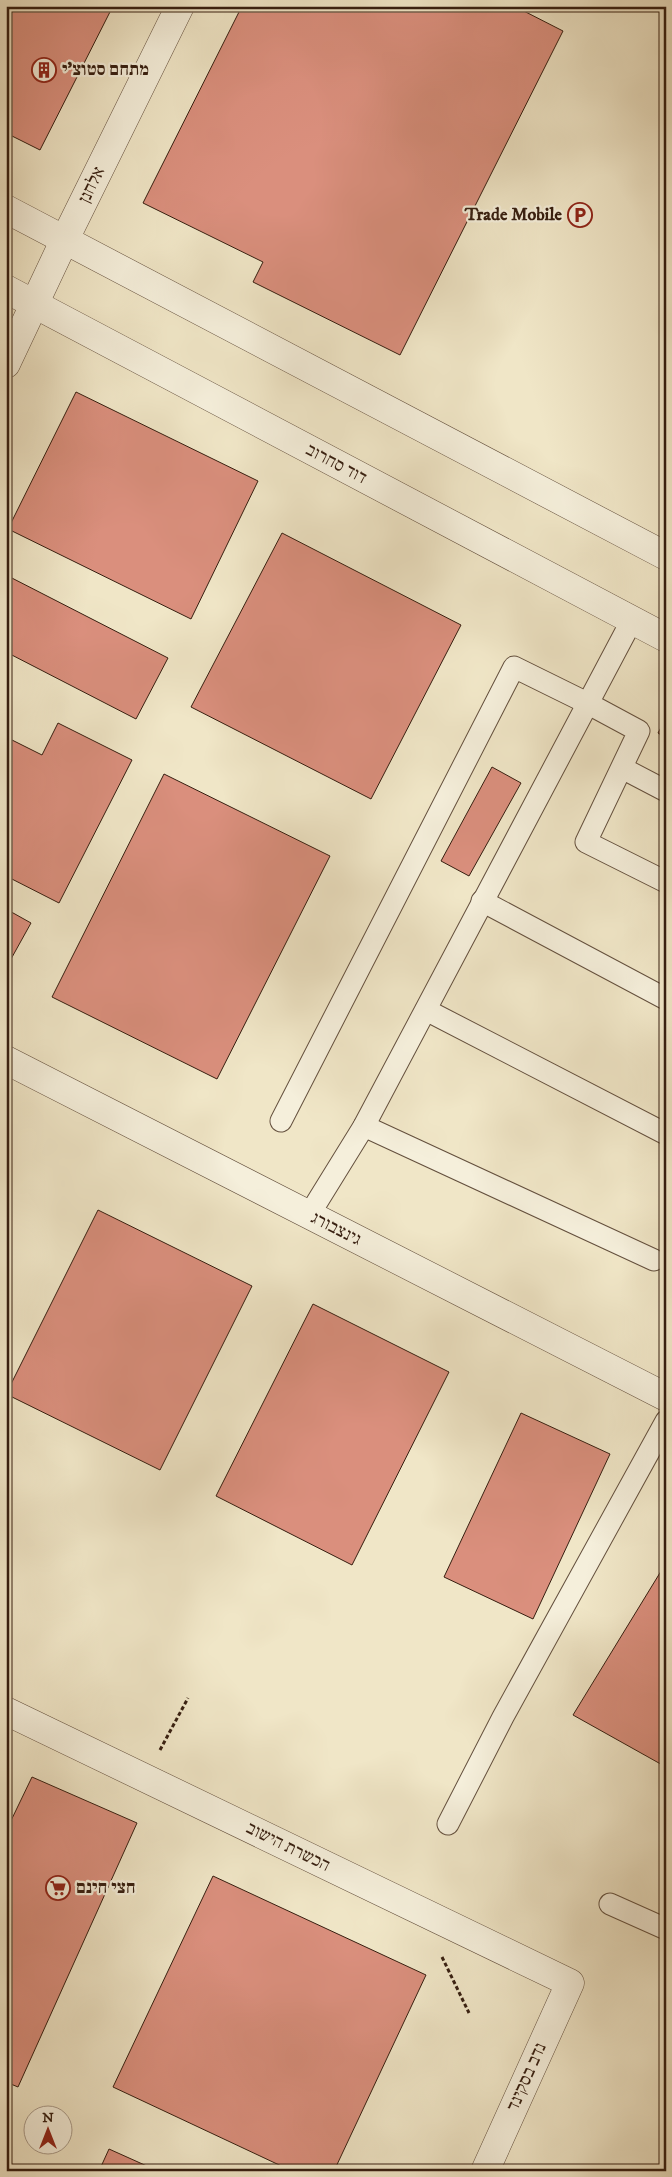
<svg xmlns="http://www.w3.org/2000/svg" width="672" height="2177" viewBox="0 0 672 2177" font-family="'IM FELL DW Pica','Frank Ruhl Libre',serif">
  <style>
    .building { fill: #da8f7d; stroke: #361e10 }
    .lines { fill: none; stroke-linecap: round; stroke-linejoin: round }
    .service-casing { stroke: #64503e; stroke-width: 23 }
    .minor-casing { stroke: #64503e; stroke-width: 29 }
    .tertiary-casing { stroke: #64503e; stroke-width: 29 }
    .path { stroke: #361e10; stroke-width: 3; stroke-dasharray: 4 2.5; stroke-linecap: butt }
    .service { stroke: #f5efdb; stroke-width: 21 }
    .minor { stroke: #f5efdb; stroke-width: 28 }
    .tertiary { stroke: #f5efdb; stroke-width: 28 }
    .labels { text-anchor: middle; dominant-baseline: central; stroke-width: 4.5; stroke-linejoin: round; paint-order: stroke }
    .poi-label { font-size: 18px; font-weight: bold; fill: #361e10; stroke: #f5efdb; text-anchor: start }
    .street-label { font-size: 18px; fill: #361e10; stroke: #f5efdb }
  </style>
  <rect width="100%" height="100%" fill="#f0e6c7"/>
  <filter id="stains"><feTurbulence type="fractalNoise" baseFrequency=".004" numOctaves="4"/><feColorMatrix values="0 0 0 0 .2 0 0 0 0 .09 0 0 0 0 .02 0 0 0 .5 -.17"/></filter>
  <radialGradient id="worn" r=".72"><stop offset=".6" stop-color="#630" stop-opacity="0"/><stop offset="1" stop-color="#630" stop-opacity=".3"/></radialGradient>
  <g class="building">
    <path d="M6,6h107l-73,144 -34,-17z"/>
    <path d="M242,6h272l49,25 -163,324 -147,-73 10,-20 -120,-59z"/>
    <path d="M76,392l182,89 -67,138 -183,-90z"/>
    <path d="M282,533l179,92 -90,174 -180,-92z"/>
    <path d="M6,575l162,83 -32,61 -130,-67z"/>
    <path d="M666,718v20l-8,-5z"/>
    <path d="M58,723l74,37 -73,143 -53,-27v-139l36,18z"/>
    <path d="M492,767l29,16 -52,93 -28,-15z"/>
    <path d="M164,774l166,82 -113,223 -165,-82z"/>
    <path d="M6,909l25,14 -25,45z"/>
    <path d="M98,1210l154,76 -92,184 -154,-76z"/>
    <path d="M313,1304l136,68 -97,193 -136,-69z"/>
    <path d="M521,1413l89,41 -77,165 -89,-42z"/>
    <path d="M666,1563v204l-93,-52z"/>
    <path d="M32,1777l105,46 -119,264 -12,-5v-251z"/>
    <path d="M213,1876l213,99 -92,196h-42l-179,-84z"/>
    <path d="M109,2149l49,22h-59z"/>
  </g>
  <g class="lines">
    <defs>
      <g id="service">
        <path d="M622,768l44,23"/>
        <path d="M482,901l184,98"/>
        <path d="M426,1010l240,124"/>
        <path d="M281,1121l233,-454 73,36 52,28 -53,111 80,40"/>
        <path d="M364,1126l290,134"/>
        <path d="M309,1215l55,-89 268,-506"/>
        <path d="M448,1824l55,-107 163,-296"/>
        <path d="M610,1904l56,25"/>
      </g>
      <g id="minor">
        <path d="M6,364l59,-125 115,-233"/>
        <path d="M6,1060l660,337"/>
      </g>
      <g id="tertiary">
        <path d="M6,209l660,347"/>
        <path d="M6,289l660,349"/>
        <path d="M6,1711l564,272 -85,188"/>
      </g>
    </defs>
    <use href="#service" class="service-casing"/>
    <use href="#minor" class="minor-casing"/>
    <use href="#tertiary" class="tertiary-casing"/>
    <g class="path">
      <path d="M160,1750l28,-52"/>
      <path d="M442,1957l27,56"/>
    </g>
    <use href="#service" class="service"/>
    <use href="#minor" class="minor"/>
    <use href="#tertiary" class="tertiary"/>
  </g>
  <defs>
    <symbol id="building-ring" viewBox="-11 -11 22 22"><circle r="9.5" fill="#f5efdb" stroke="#8f2418" stroke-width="1.5"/><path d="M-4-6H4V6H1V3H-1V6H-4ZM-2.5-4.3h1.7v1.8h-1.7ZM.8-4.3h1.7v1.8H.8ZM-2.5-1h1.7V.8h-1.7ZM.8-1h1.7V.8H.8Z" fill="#8f2418"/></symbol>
    <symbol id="parking-ring" viewBox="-11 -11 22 22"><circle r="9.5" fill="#f5efdb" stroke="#8f2418" stroke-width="1.5"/><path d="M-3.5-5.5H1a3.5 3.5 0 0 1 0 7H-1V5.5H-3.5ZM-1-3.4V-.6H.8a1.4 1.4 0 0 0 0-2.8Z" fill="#8f2418"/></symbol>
    <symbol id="supermarket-ring" viewBox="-11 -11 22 22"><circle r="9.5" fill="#f5efdb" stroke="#8f2418" stroke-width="1.5"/><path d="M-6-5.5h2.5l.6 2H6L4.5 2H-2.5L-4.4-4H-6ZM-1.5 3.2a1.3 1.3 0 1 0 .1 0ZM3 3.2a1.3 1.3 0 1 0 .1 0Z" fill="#8f2418"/></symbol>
  </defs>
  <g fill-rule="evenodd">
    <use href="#building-ring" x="30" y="56" width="28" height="28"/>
    <use href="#parking-ring" x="566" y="201" width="28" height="28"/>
    <use href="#supermarket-ring" x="44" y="1874" width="28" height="28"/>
  </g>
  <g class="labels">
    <g class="poi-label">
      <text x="62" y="70">מתחם סטוצ'י</text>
      <text x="562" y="215" text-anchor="end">Trade Mobile</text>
      <text x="76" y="1888">חצי חינם</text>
    </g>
    <g class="street-label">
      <text transform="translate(92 185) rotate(-64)">אלחנן</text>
      <text transform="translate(336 464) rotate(28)">דוד סחרוב</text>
      <text transform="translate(336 1229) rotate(27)">גינצבורג</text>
      <text transform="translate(288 1847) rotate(26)">הכשרת הישוב</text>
      <text transform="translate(527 2077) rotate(-66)">נדב בסקינד</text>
    </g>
  </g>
  <rect width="672" height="2177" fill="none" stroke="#f0e6c7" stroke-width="25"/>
  <rect x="8" y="8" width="657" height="2162" fill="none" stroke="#361e10" stroke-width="2.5"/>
  <rect x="12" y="12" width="647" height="2152" fill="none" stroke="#361e10"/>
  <g transform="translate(48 2130)"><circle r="24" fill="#f5efdb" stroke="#a99b8a"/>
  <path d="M0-4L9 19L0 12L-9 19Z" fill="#8f2418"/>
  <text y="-8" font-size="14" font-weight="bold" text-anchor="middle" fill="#361e10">N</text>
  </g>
  <rect width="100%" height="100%" filter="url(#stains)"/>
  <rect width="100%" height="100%" fill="url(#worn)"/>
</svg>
